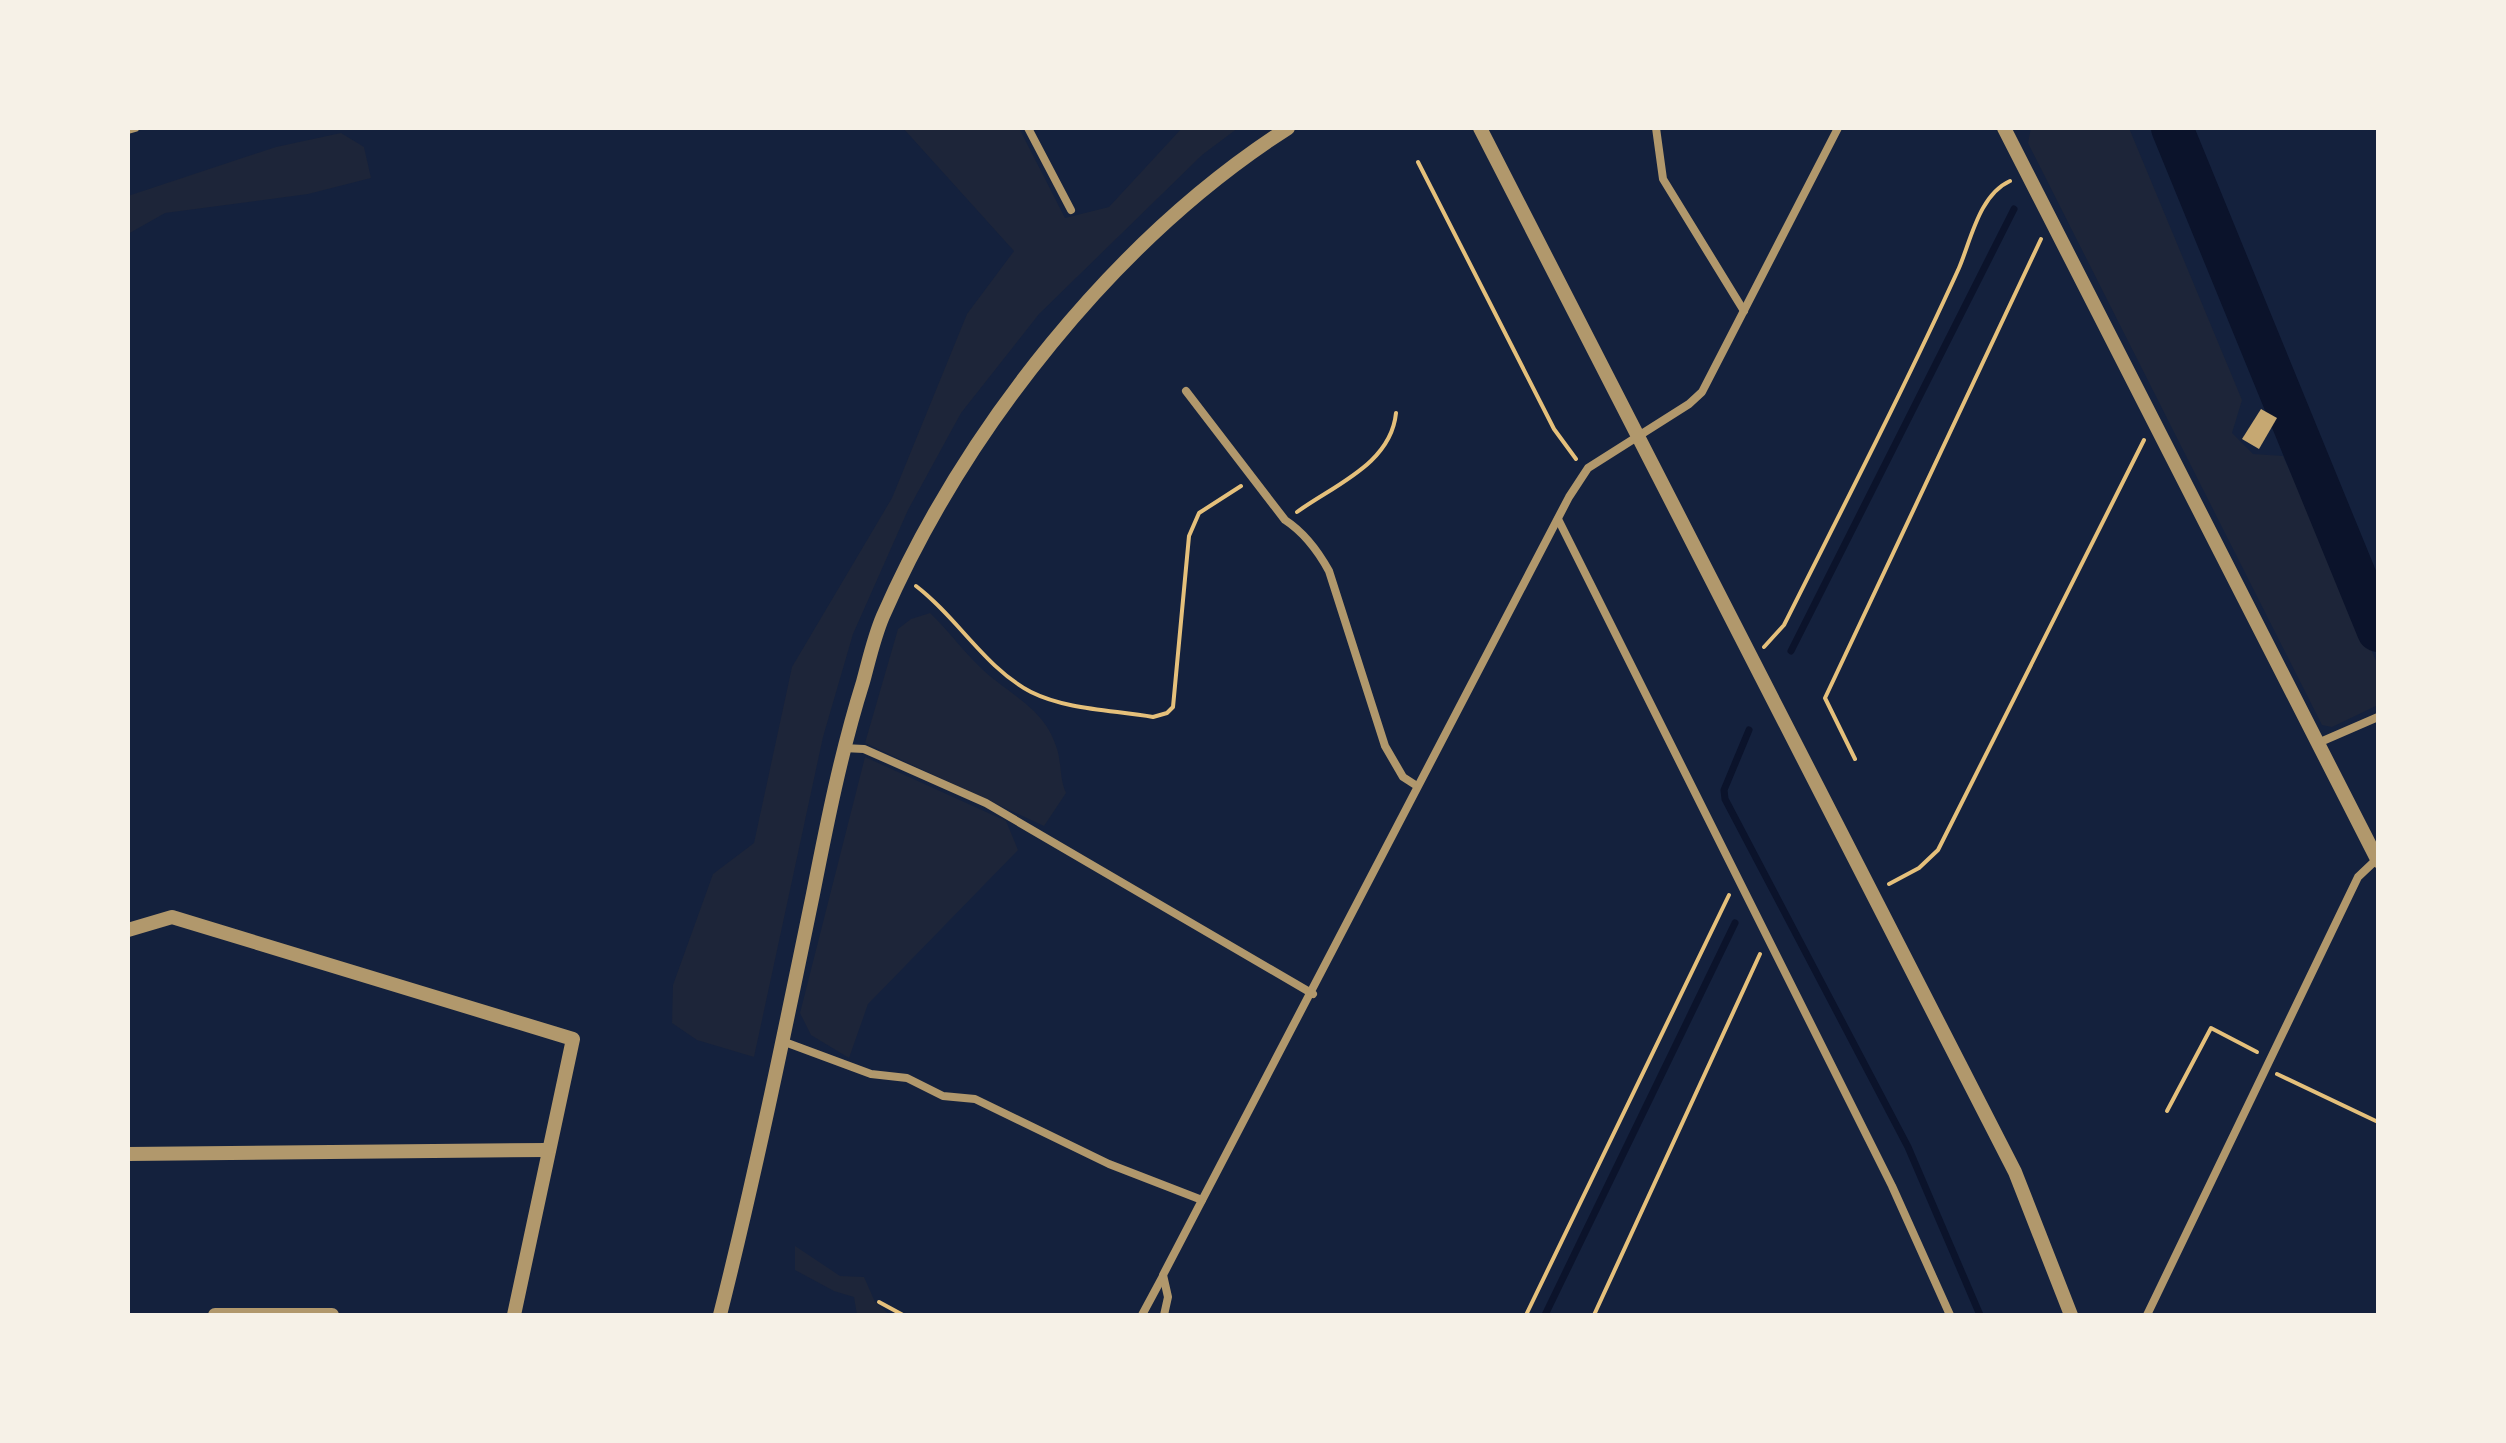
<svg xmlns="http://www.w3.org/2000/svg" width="2506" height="1443" viewBox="0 0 2506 1443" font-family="Mulish,sans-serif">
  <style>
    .green { fill: #1d2539 }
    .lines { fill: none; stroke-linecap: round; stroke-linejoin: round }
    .stream { stroke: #0b132b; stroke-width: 7 }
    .river { stroke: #0b132b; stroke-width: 42 }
    .building { fill: #c6a872 }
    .path { stroke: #e5c07b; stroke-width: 4 }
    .minor { stroke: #b1986c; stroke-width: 8 }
    .tertiary { stroke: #b1986c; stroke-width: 14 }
  </style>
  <rect width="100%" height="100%" fill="#14213d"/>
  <g class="green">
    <path d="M903,128h116l46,90 44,-11 73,-79h56l-36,27 -163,159 -78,99 -53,97 -55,124 -30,103 -69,320 -57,-17 -25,-17 1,-38 40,-111 41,-31 38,-176 100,-169 75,-184 47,-63z"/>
    <path d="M2031,128h98l113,272 -10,33 21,21 30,2 95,209v40l-46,22 -10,-2 -294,-582z"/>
    <path d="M341,133l23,14 7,31 -63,16 -143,19 -37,21v-38l148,-49z"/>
    <path d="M930,613c18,17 32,37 50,54 26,26 64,40 76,79 6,16 3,31 10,47l-22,33 -179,-83 33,-114 13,-10z"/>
    <path d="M865,757l141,64 12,29 -150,154 -19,54 -38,-23 -11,-22z"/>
    <path d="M795,1246l45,30 24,1 11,25 15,13h-33l-3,-18 -20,-6 -39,-21z"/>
  </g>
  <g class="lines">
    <g class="stream">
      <path d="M1791,651l223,-442"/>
      <path d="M1749,730l-25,60 1,9 183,348 72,168"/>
      <path d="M1545,1315l190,-392"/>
    </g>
    <path class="river" d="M2172,128l206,503"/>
  </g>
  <path class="building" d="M2261,409l16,9 -18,31 -17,-10z"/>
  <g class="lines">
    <g class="path">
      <path d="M1418,162l136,267 22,30"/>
      <path d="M1297,512c37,-27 94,-48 99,-99"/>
      <path d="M916,586c41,31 69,82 115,106 36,18 83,18 122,25l14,-4 6,-6 16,-171 10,-23 42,-27"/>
      <path d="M1764,647l20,-22c59,-118 120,-236 175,-357 12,-28 20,-73 51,-87"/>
      <path d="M1855,759l-30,-61 216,-459"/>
      <path d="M1889,884l30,-16 19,-18 206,-410"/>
      <path d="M2277,1074l101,48"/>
      <path d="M2167,1111l44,-83 46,24"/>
      <path d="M879,1302l24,13"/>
      <path d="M1526,1315l203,-420"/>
      <path d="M1594,1315l166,-361"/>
    </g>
    <g class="minor">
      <path d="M1028,128l43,82"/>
      <path d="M1656,128l7,51 81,132"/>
      <path d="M128,130l7,-2"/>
      <path d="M1186,391l99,129c20,13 33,31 44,51l56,175 18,31 14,9"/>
      <path d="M1558,519l334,667 58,129"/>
      <path d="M2318,743l60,-26"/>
      <path d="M843,748l21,1 122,54 327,191"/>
      <path d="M782,1041l89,33 36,4 36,18 32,3 134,65 93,36"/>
      <path d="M1142,1315l21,-39"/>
      <path d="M1164,1315l4,-18 -5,-22 406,-778 19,-29 101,-64 13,-12 136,-264"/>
      <path d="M2147,1315l211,-438 19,-18"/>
    </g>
    <g class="tertiary">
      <path d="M1480,128l535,1044 56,143"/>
      <path d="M2004,128l374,733"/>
      <path d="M128,930l44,-13 401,122 -59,276"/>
      <path d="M128,1154l419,-4"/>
      <path d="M215,1315h117"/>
      <path d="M720,1315c35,-139 64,-280 93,-421 14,-71 28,-142 50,-212 6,-22 11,-45 20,-66 82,-187 232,-377 405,-488"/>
    </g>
  </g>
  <rect width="2506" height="1443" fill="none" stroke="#f6f1e7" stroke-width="260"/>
</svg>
